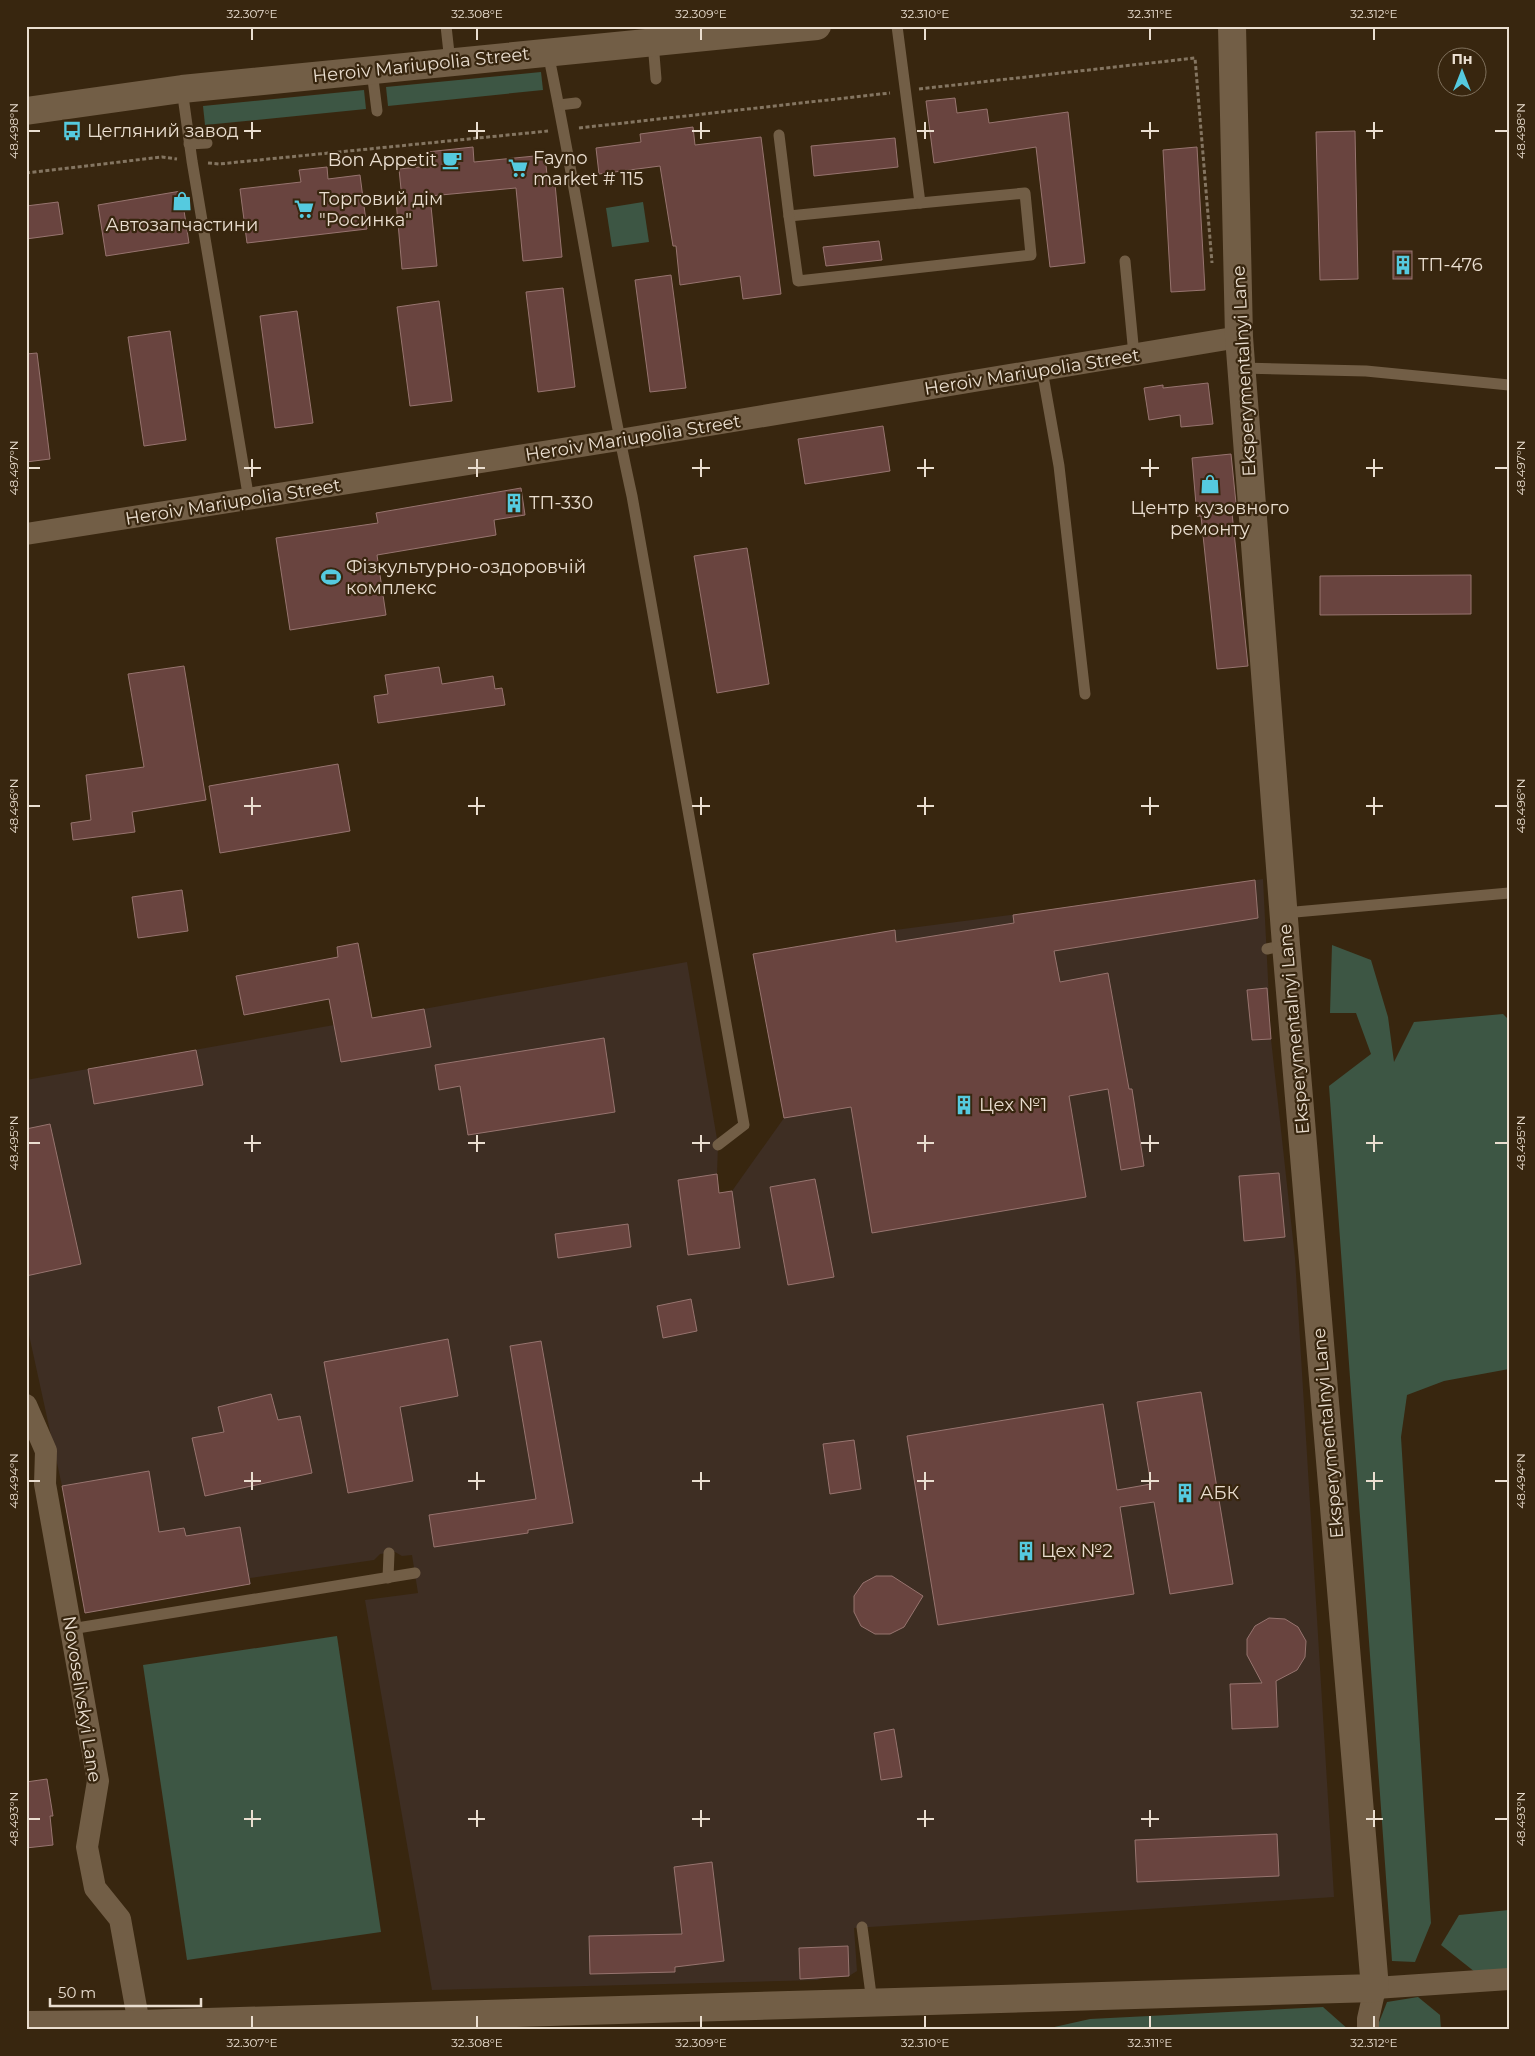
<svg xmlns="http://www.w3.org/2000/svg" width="1535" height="2056" viewBox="0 0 1535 2056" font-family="Montserrat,sans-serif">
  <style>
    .industrial { fill: #3e2e23 }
    .green { fill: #3d5644 }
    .building { fill: #69443f; stroke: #97746f }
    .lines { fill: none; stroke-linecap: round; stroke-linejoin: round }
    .path { stroke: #847561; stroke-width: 3; stroke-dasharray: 4 2.5; stroke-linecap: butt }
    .lane { stroke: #725e46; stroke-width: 11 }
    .street { stroke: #725e46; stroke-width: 22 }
    .secondary { stroke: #725e46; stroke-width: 28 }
    .ticks { fill: none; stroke: #eaded0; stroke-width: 2 }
    .labels { text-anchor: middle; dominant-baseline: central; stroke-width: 4.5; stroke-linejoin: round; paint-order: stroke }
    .street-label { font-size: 18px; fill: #eaded0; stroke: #38260f }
    .poi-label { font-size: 18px; fill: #eaded0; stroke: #38260f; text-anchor: start }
    .neatline { fill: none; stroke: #eaded0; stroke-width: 2 }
    .ticks-label { font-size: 12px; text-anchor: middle; fill: #eaded0 }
  </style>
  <rect width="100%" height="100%" fill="#38260f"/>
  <path class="industrial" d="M1263,879l8,160 24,219 39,639 -480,31 3,43 -8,5 -24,1 -8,3 -385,10 -67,-390 53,-7 -6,-38 -10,1 -7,-4 -15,2 -6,6 -124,18 1,6 -166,29 -23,-127 -36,-165v-241l661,-118 31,183 -1,29 2,19 13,-2 52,-73 -31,-164 142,-24 229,-30z"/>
  <g class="green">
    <path d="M541,72l2,18 -155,16 -2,-19z"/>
    <path d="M364,90l2,19 -161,16 -2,-19z"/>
    <path d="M643,202l6,40 -37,5 -6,-39z"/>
    <path d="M1332,945l39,15 17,57 6,45 20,-40 89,-8 6,6v349l-65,12 -37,14 -6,42 30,486 -16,39 -23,-1 -63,-875 42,-32 -15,-41h-26z"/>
    <path d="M337,1636l44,296 -194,28 -44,-295z"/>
    <path d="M1509,1910v64l-29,2 -39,-31 18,-30z"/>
    <path d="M1418,1997l22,18 1,15h-65l11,-28z"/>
    <path d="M1323,2007l26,23h-308l49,-11z"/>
  </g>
  <g class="building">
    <path d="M955,98l2,15 30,-4 2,14 79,-11 17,151 -35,4 -14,-120 -102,16 -8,-62z"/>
    <path d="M693,127l2,18 66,-8 20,157 -38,5 -3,-23 -60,9 -4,-39h-3l-13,-80 -61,8 -3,-26 45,-6 -1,-8z"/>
    <path d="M1355,131l3,148 -38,1 -4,-148z"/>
    <path d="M895,138l3,29 -84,9 -3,-30z"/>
    <path d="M473,147l1,15 71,-7 3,30 7,-1 7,73 -39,4 -7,-73 -86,8 7,70 -35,3 -6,-69 6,-1 -3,-30 30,-3 -2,-14z"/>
    <path d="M1197,147l8,143 -34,2 -8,-142z"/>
    <path d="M327,167l1,12 32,-4 7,54 -120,14 -7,-54 61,-7 -2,-12z"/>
    <path d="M181,191l8,52 -83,13 -8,-51z"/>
    <path d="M58,202l5,32 -37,5v-33z"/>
    <path d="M879,241l3,19 -56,6 -3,-19z"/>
    <rect x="1393" y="251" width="19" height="28"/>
    <path d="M671,275l15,113 -36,4 -15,-112z"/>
    <path d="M563,288l12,99 -37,5 -12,-100z"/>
    <path d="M439,301l13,100 -42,5 -13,-99z"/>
    <path d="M297,311l16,112 -38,5 -15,-112z"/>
    <path d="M170,331l16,109 -42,6 -16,-109z"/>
    <path d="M37,353l13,106 -24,3v-108z"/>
    <path d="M1208,383l5,41 -32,3 -1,-12 -31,5 -5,-32 19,-3v3z"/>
    <path d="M883,426l7,45 -85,13 -7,-45z"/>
    <path d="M1231,454l6,59h-5l16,153 -31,3 -16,-153h-4l-5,-58z"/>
    <path d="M521,488l4,27 -31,5 2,15 -119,20 9,60 -96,15 -14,-92 102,-15 -2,-10z"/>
    <path d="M747,548l22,136 -52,9 -23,-137z"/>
    <path d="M1471,575v39l-151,1v-39z"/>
    <path d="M184,666l22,134 -74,12 3,20 -62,8 -2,-17 20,-3 -5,-45 58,-8 -16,-93z"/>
    <path d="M439,667l3,17 51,-8 2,13 7,-1 3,17 -127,18 -4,-27 14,-2 -3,-19z"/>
    <path d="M338,764l12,67 -130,22 -11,-67z"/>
    <path d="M1255,880l3,38 -204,33 6,31 48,-9 21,116h3l12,77 -23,4 -13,-81 -39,7 17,101 -214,36 -21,-126 -67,11 -31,-164 142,-24 1,12 118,-19 -1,-8z"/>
    <path d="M182,890l6,41 -50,7 -6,-41z"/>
    <path d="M358,943l14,75 52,-9 7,38 -90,15 -12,-63 -85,16 -8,-39 102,-19 -1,-10z"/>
    <path d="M1267,988l4,51 -19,1 -5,-50z"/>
    <path d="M604,1038l11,74 -147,23 -8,-49 -21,4 -4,-25z"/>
    <path d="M196,1050l7,35 -109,19 -6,-35z"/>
    <path d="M50,1124l31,140 -55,12v-147z"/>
    <path d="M1279,1173l6,64 -41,4 -5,-65z"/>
    <path d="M717,1174l2,19 13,-2 8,57 -52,7 -10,-75z"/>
    <path d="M815,1179l19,98 -46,8 -18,-98z"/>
    <path d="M628,1224l3,23 -73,11 -3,-24z"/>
    <path d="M691,1299l6,32 -34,7 -6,-32z"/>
    <path d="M448,1339l10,57 -58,11 13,74 -65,12 -24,-131z"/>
    <path d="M541,1341l32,182 -45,7v3l-94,14 -5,-32 107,-16 -26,-153z"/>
    <path d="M1201,1392l32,192 -63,10 -16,-92 -34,5 14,87 -196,31 -31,-189 196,-32 14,86 34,-6 -14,-82z"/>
    <path d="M271,1394l7,26 22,-4 12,57 -107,23 -13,-58 32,-6 -6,-25z"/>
    <path d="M854,1440l7,49 -31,5 -7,-50z"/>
    <path d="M149,1471l10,61 25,-4 2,8 54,-9 10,57 -165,29 -23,-127z"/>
    <path d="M876,1576h16l31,20 -19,31 -14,7h-15l-14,-8 -7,-14v-16l9,-13z"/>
    <path d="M1269,1618l16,1 13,8 8,14 -1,16 -8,13 -21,11 2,46 -46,2 -2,-45 32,-1 -15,-28v-16l8,-13z"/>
    <path d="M894,1729l8,48 -21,3 -7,-47z"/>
    <path d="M47,1779l6,37h-3l3,29 -27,3v-66z"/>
    <path d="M1277,1834l2,42 -142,6 -2,-42z"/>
    <path d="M712,1862l12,99 -49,6v5l-85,2 -1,-38 93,-2 -8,-67z"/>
    <path d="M848,1946l1,30 -49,3 -1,-31z"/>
  </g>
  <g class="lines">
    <g class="path">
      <path d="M919,89l276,-31 17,205"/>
      <path d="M579,128l311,-35"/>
      <path d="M208,163l11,1 329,-33"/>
      <path d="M26,173l136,-16 15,2"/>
    </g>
    <g class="lane">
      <path d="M446,26l4,36"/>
      <path d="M653,42l3,37"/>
      <path d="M548,53c31,147 51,296 84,443l112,629 -26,20"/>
      <path d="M372,71l5,40"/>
      <path d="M182,89l10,72 57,339"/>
      <path d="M559,105l17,-2"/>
      <path d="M779,135l10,81 131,-13 -23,-177"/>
      <path d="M189,144l18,-1"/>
      <path d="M789,216l9,65 233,-26 -6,-62 -105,10"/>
      <path d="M1125,261l9,94"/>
      <path d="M1241,368l125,3 143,14"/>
      <path d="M1042,370l17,96 26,228"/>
      <path d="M1284,913l225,-20"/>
      <path d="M1267,949l19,-4"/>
      <path d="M388,1578l1,-25"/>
      <path d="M71,1629l344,-56"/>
      <path d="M862,1927l10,75"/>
    </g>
    <g class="street">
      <path d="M26,534l593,-94 620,-103"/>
      <path d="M26,1405l20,46 -1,33 53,297 -11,66 8,41 25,31 19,105"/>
      <path d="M1368,2030v-11l7,-31 134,-9"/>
    </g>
    <g class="secondary">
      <path d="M26,111l156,-22 635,-63"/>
      <path d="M26,2025l113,-1 1236,-36 -89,-1043 -47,-608 -7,-311"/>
    </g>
  </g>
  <path class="ticks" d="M252,28v12M477,28v12M701,28v12M925,28v12M1150,28v12M1374,28v12M252,122v17M477,122v17M701,122v17M925,122v17M1150,122v17M1374,122v17M28,131h12M244,131h17M468,131h17M692,131h18M917,131h17M1141,131h18M1366,131h17M1495,131h13M252,459v18M477,459v18M701,459v18M925,459v18M1150,459v18M1374,459v18M28,468h12M244,468h17M468,468h17M692,468h18M917,468h17M1141,468h18M1366,468h17M1495,468h13M252,797v18M477,797v18M701,797v18M925,797v18M1150,797v18M1374,797v18M28,806h12M244,806h17M468,806h17M692,806h18M917,806h17M1141,806h18M1366,806h17M1495,806h13M252,1135v17M477,1135v17M701,1135v17M925,1135v17M1150,1135v17M1374,1135v17M28,1143h12M244,1143h17M468,1143h17M692,1143h18M917,1143h17M1141,1143h18M1366,1143h17M1495,1143h13M252,1472v18M477,1472v18M701,1472v18M925,1472v18M1150,1472v18M1374,1472v18M28,1481h12M244,1481h17M468,1481h17M692,1481h18M917,1481h17M1141,1481h18M1366,1481h17M1495,1481h13M252,1810v17M477,1810v17M701,1810v17M925,1810v17M1150,1810v17M1374,1810v17M28,1819h12M244,1819h17M468,1819h17M692,1819h18M917,1819h17M1141,1819h18M1366,1819h17M1495,1819h13M252,2016v12M477,2016v12M701,2016v12M925,2016v12M1150,2016v12M1374,2016v12"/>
  <defs>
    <symbol id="bus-bare" viewBox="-9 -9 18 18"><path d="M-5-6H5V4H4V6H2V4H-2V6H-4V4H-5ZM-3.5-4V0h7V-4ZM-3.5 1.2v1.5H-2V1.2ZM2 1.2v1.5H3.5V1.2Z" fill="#55cadf" stroke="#38260f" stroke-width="2.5" paint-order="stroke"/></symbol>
    <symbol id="cafe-bare" viewBox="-9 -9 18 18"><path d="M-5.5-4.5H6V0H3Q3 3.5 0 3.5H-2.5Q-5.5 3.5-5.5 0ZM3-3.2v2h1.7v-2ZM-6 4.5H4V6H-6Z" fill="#55cadf" stroke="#38260f" stroke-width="2.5" paint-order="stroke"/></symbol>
    <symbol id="supermarket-bare" viewBox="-9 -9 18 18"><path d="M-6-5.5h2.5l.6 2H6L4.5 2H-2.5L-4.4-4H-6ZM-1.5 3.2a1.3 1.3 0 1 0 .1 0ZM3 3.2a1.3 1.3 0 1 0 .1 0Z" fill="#55cadf" stroke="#38260f" stroke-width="2.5" paint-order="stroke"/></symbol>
    <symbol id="shop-bare" viewBox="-9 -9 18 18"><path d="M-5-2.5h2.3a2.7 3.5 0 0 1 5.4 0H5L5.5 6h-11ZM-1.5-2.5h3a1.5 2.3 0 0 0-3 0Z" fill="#55cadf" stroke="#38260f" stroke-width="2.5" paint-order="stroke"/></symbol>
    <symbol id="building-bare" viewBox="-9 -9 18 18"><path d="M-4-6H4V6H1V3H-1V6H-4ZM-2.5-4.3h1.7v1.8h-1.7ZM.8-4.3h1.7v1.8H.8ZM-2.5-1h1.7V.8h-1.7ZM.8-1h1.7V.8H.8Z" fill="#55cadf" stroke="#38260f" stroke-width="2.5" paint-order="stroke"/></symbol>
    <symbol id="stadium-bare" viewBox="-9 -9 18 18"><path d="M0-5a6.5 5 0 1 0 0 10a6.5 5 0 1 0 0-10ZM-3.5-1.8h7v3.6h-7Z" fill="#55cadf" stroke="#38260f" stroke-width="2.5" paint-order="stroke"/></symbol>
  </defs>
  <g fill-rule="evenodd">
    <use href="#bus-bare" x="58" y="117" width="28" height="28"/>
    <use href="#cafe-bare" x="438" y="146" width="28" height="28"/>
    <use href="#supermarket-bare" x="504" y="154" width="28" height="28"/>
    <use href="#shop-bare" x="168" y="187" width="28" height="28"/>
    <use href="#supermarket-bare" x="290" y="195" width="28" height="28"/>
    <use href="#building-bare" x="1389" y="251" width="28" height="28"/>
    <use href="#shop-bare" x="1196" y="470" width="28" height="28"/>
    <use href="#building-bare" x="500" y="489" width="28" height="28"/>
    <use href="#stadium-bare" x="317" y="563" width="28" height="28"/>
    <use href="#building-bare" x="950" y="1091" width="28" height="28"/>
    <use href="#building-bare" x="1171" y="1479" width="28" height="28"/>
    <use href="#building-bare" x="1012" y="1537" width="28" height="28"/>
  </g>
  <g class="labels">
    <g class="street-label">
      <text transform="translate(421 65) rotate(-6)">Heroiv Mariupolia Street</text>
      <text transform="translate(1244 371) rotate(-93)">Eksperymentalnyi Lane</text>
      <text transform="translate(1032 372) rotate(-9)">Heroiv Mariupolia Street</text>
      <text transform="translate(633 438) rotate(-9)">Heroiv Mariupolia Street</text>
      <text transform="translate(233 502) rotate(-9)">Heroiv Mariupolia Street</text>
      <text transform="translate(1294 1029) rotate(-95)">Eksperymentalnyi Lane</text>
      <text transform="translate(1328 1433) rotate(-95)">Eksperymentalnyi Lane</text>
      <text transform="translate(82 1699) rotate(81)">Novoselivskyi Lane</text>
    </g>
    <g class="poi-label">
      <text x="87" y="131">Цегляний завод</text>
      <text x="533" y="158">Fayno<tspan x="533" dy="21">market # 115</tspan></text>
      <text x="437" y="160" text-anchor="end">Bon Appetit</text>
      <text x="319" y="199">Торговий дім<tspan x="319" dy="21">"Росинка"</tspan></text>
      <text x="182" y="225" text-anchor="middle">Автозапчастини</text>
      <text x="1418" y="265">ТП-476</text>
      <text x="529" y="503">ТП-330</text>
      <text x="1210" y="508" text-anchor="middle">Центр кузовного<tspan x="1210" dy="21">ремонту</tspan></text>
      <text x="346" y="567">Фізкультурно-оздоровчій<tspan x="346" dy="21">комплекс</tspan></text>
      <text x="979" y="1105">Цех №1</text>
      <text x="1200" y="1493">АБК</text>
      <text x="1041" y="1551">Цех №2</text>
    </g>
  </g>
  <rect width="1535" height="2056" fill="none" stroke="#38260f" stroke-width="55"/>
  <g transform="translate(1462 72)"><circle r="24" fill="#38260f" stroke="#7f705c"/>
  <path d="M0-4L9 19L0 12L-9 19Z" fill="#55cadf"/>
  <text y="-8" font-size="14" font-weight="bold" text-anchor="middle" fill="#eaded0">Пн</text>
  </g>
  <path d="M50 1998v8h151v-8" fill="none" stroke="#eaded0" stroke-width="2.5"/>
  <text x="58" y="1998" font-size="15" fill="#eaded0" stroke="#38260f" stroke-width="4" paint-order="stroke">50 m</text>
  <rect x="28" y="28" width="1480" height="2000" class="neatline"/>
  <g class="ticks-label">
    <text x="252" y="18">32.307°E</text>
    <text x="477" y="18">32.308°E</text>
    <text x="701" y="18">32.309°E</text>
    <text x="925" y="18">32.310°E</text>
    <text x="1150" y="18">32.311°E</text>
    <text x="1374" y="18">32.312°E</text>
    <text transform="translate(14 131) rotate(-90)" y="4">48.498°N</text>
    <text transform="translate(1521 131) rotate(-90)" y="4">48.498°N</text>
    <text transform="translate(14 468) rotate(-90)" y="4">48.497°N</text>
    <text transform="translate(1521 468) rotate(-90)" y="4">48.497°N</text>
    <text transform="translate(14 806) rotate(-90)" y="4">48.496°N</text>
    <text transform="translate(1521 806) rotate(-90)" y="4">48.496°N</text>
    <text transform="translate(14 1143) rotate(-90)" y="4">48.495°N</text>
    <text transform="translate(1521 1143) rotate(-90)" y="4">48.495°N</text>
    <text transform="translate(14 1481) rotate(-90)" y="4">48.494°N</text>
    <text transform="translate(1521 1481) rotate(-90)" y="4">48.494°N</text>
    <text transform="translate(14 1819) rotate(-90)" y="4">48.493°N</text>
    <text transform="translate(1521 1819) rotate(-90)" y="4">48.493°N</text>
    <text x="252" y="2047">32.307°E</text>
    <text x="477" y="2047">32.308°E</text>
    <text x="701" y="2047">32.309°E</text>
    <text x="925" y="2047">32.310°E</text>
    <text x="1150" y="2047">32.311°E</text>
    <text x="1374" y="2047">32.312°E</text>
  </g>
</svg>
